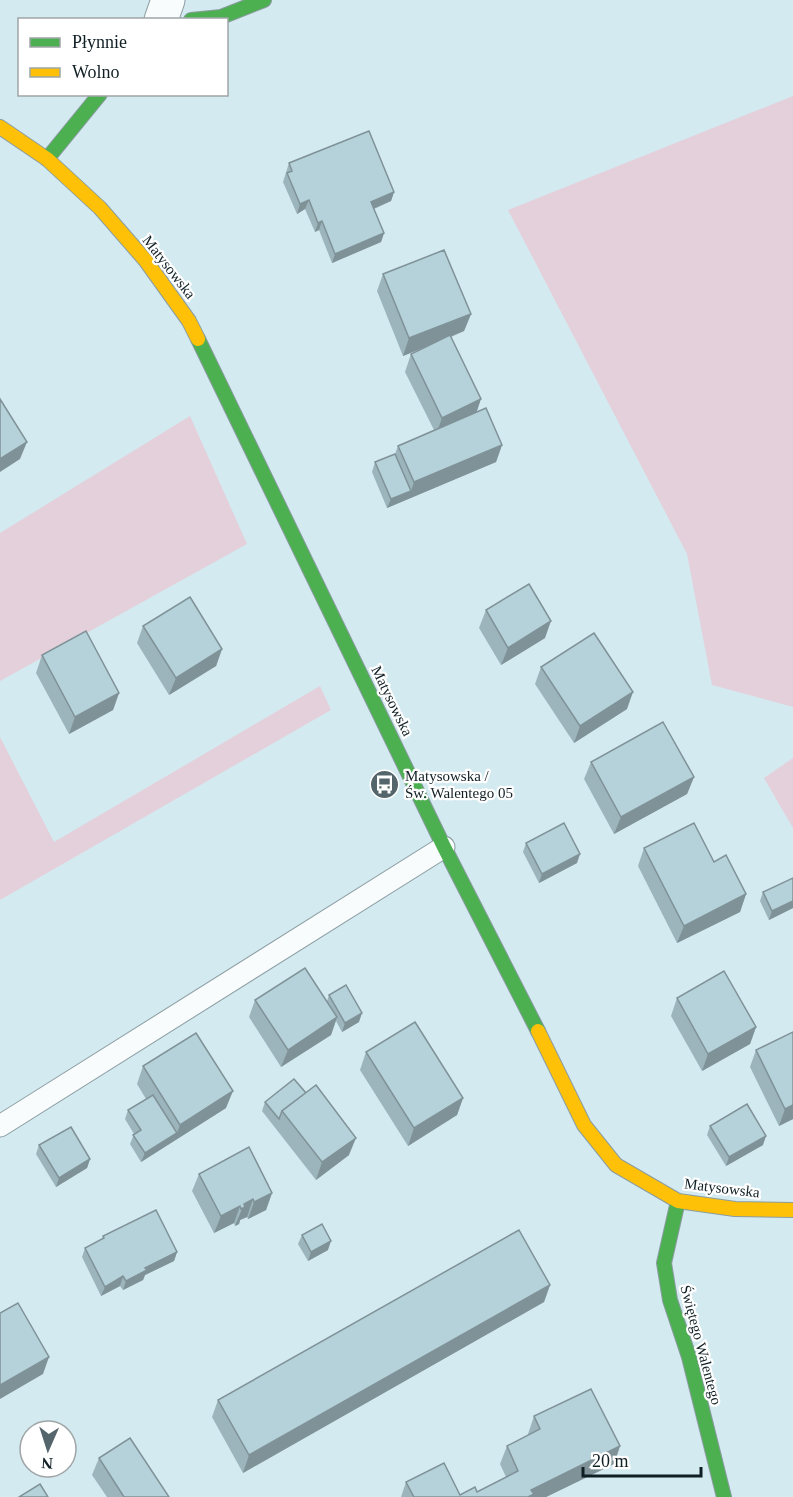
<svg xmlns="http://www.w3.org/2000/svg" width="793" height="1497" viewBox="0 0 793 1497" font-family="'Times New Roman',serif">
  <style>
    .green { fill: #e4d0db }
    .lines { fill: none; stroke-linecap: round; stroke-linejoin: round }
    .lane-casing { stroke: #8b9ca1; stroke-width: 23 }
    .street-casing { stroke: #8b9ca1; stroke-width: 35 }
    .fast-casing { stroke: #8b9ca1; stroke-width: 16 }
    .slow-casing { stroke: #8b9ca1; stroke-width: 16 }
    .lane { stroke: #f8fcfd; stroke-width: 21 }
    .street { stroke: #f8fcfd; stroke-width: 33 }
    .fast { stroke: #4caf50; stroke-width: 14 }
    .slow { stroke: #ffc107; stroke-width: 14 }
    .wall { fill: #9cb4bb }
    .shaded-wall { fill: #7f9298 }
    .building { fill: #b5d1d9; stroke: #7f9298; stroke-width: 1.5 }
    .labels { text-anchor: middle; dominant-baseline: central; stroke-width: 4.5; stroke-linejoin: round; paint-order: stroke }
    .street-label { font-size: 15px; fill: #101f24; stroke: #fff }
    .poi-label { font-size: 15px; fill: #101f24; stroke: #fff; text-anchor: start }
  </style>
  <rect width="100%" height="100%" fill="#d3eaf0"/>
  <g class="green">
    <path d="M793,96v611l-81,-22 -25,-131 -179,-344z"/>
    <path d="M190,416l57,128 -247,137v-148z"/>
    <path d="M320,686l11,24 -331,190v-163l54,105z"/>
    <path d="M793,758v70l-29,-50z"/>
  </g>
  <g class="lines">
    <defs>
      <path id="lane" d="M0,1126l444,-279"/>
      <path id="street" d="M161,20l7,-20"/>
      <g id="fast">
        <path d="M191,20l30,-3 43,-17"/>
        <path d="M47,159l53,-65"/>
        <path d="M198,339l246,508 94,184"/>
        <path d="M678,1201l-14,62 6,37 19,57 35,140"/>
      </g>
      <g id="slow">
        <path d="M0,127l47,32 53,49 46,53 43,60 9,18"/>
        <path d="M538,1031l46,94 32,40 62,36 57,8 58,1"/>
      </g>
    </defs>
    <use href="#lane" class="lane-casing"/>
    <use href="#street" class="street-casing"/>
    <use href="#fast" class="fast-casing"/>
    <use href="#slow" class="slow-casing"/>
    <use href="#lane" class="lane"/>
    <use href="#street" class="street"/>
    <use href="#fast" class="fast"/>
    <use href="#slow" class="slow"/>
  </g>
  <g class="wall">
    <path d="M289,163l105,29 -3,9 -17,8 10,24 -3,9 -49,21 -13,-33 -4,2 -10,-23 -8,5 -14,-32z"/>
    <path d="M383,274l88,40 -7,17 -13,6 25,75 26,33 -6,17 -109,46 -15,-36 3,-10 20,-8 3,-8 36,-16 -29,-58 6,-18 21,-10 -29,12 -26,-65z"/>
    <path d="M486,610l59,28 -44,27 -22,-37z"/>
    <path d="M143,626l79,23 -6,17 -47,29 -32,-52z"/>
    <path d="M42,655l77,38 -6,17 -44,24 -33,-61z"/>
    <path d="M541,667l86,42 -53,34 -39,-59z"/>
    <path d="M591,762l103,15 -7,17 -73,40 -30,-55z"/>
    <path d="M526,843l51,20 -38,20 -16,-31z"/>
    <path d="M644,848l70,14 32,32 -6,18 -63,31 -39,-77z"/>
    <path d="M793,878v30l-24,12 -9,-19 3,-9z"/>
    <path d="M329,995l30,27 -17,10 -6,-11 -5,14 -50,32 -32,-50 6,-17 72,1z"/>
    <path d="M677,998l79,29 -6,17 -48,27 -31,-55z"/>
    <path d="M793,1032v87l-14,7 -29,-59 6,-17z"/>
    <path d="M366,1052l97,46 -6,17 -49,31 -48,-76z"/>
    <path d="M143,1066l83,42 -85,54 -11,-18 4,-10 -9,-15 3,-9 18,-11 -9,-15z"/>
    <path d="M294,1079l55,76 -33,25 -54,-69 3,-9z"/>
    <path d="M710,1126l53,19 -37,21 -19,-31z"/>
    <path d="M39,1145l51,14 -3,9 -31,19 -20,-33z"/>
    <path d="M199,1174l73,19 -6,17 -18,9 -1,-2 -7,3 -1,4 -4,2 -1,-3 -20,10 -22,-42z"/>
    <path d="M302,1235l26,15 -20,11 -10,-17z"/>
    <path d="M103,1236l74,16 -3,9 -29,14 -2,5 -20,10 -3,-4 -19,10 -19,-39 3,-9 17,-9z"/>
    <path d="M550,1285l-6,17 -301,171 -31,-56 6,-17z"/>
    <path d="M534,1416l86,30 -6,18 -68,33h-145l5,-15 54,13 17,-3 29,-15 -6,-13 7,-18 22,-11 -1,-1z"/>
    <path d="M99,1458l70,39h-62l-15,-22z"/>
  </g>
  <g class="shaded-wall">
    <path d="M394,192l-3,9 -23,10 3,-9z"/>
    <path d="M309,200l-4,9 -8,5 3,-10z"/>
    <path d="M322,221l-3,9 -4,2 3,-9z"/>
    <path d="M384,233l-3,9 -49,21 3,-9z"/>
    <path d="M471,314l-7,17 -61,25 6,-18z"/>
    <path d="M481,399l-6,18 -39,18 6,-17z"/>
    <path d="M27,442l-7,17 -20,13v-13z"/>
    <path d="M502,445l-6,17 -109,46 4,-9 20,-8 3,-9z"/>
    <path d="M551,621l-6,17 -44,27 7,-17z"/>
    <path d="M222,649l-6,17 -47,29 7,-17z"/>
    <path d="M633,692l-6,17 -53,34 6,-17z"/>
    <path d="M119,693l-6,17 -44,24 6,-17z"/>
    <path d="M694,777l-7,17 -73,40 7,-17z"/>
    <path d="M580,854l-3,9 -38,20 3,-9z"/>
    <path d="M746,894l-6,18 -63,31 7,-17z"/>
    <path d="M793,901v7l-24,12 3,-9z"/>
    <path d="M362,1013l-3,9 -17,10 3,-9z"/>
    <path d="M337,1017l-6,18 -50,32 7,-17z"/>
    <path d="M756,1027l-6,17 -48,27 6,-17z"/>
    <path d="M233,1091l-7,17 -85,54 4,-9 32,-20 3,-8z"/>
    <path d="M463,1098l-6,17 -49,31 6,-18z"/>
    <path d="M793,1105v14l-14,7 6,-17z"/>
    <path d="M766,1136l-3,9 -37,21 3,-9z"/>
    <path d="M356,1138l-7,17 -33,25 6,-18z"/>
    <path d="M90,1159l-3,9 -31,19 3,-9z"/>
    <path d="M272,1193l-6,17 -18,9 6,-17z"/>
    <path d="M253,1199l-6,18 -7,3 -1,4 -4,2 9,-22z"/>
    <path d="M240,1206l-6,17 -20,10 7,-17z"/>
    <path d="M331,1241l-3,9 -20,11 3,-9z"/>
    <path d="M177,1252l-3,9 -29,14 -2,5 -20,10 3,-9 19,-13z"/>
    <path d="M123,1276l-3,10 -19,10 4,-9z"/>
    <path d="M550,1285l-6,17 -301,171 6,-18z"/>
    <path d="M49,1357l-6,17 -43,25v-14z"/>
    <path d="M620,1446l-6,18 -68,33h-19l4,-7z"/>
  </g>
  <g class="building">
    <path d="M369,131l25,61 -23,10 13,31 -49,21 -13,-33 -4,2 -9,-23 -9,4 -13,-31 5,-2 -3,-8z"/>
    <path d="M444,250l27,64 -62,24 -26,-64z"/>
    <path d="M450,335l31,64 -39,19 -31,-64z"/>
    <path d="M0,399l27,43 -27,17z"/>
    <path d="M486,408l16,37 -88,37 -16,-36z"/>
    <path d="M395,454l16,37 -20,8 -16,-37z"/>
    <path d="M529,584l22,37 -43,27 -22,-38z"/>
    <path d="M190,597l32,52 -46,29 -33,-52z"/>
    <path d="M86,631l33,62 -44,24 -33,-62z"/>
    <path d="M594,633l39,59 -53,34 -39,-59z"/>
    <path d="M663,722l31,55 -73,40 -30,-55z"/>
    <path d="M564,823l16,31 -38,20 -16,-31z"/>
    <path d="M694,823l20,39 12,-7 20,39 -62,32 -40,-78z"/>
    <path d="M793,878v23l-21,10 -9,-19z"/>
    <path d="M305,968l32,49 -49,33 -33,-50z"/>
    <path d="M724,971l32,56 -48,27 -31,-56z"/>
    <path d="M346,985l16,28 -17,10 -16,-28z"/>
    <path d="M415,1022l48,76 -49,30 -48,-76z"/>
    <path d="M793,1032v73l-8,4 -29,-59z"/>
    <path d="M196,1033l37,58 -53,34 -37,-59z"/>
    <path d="M294,1079l12,14 -24,18 -3,8 -14,-17z"/>
    <path d="M316,1085l40,53 -34,24 -40,-51z"/>
    <path d="M153,1095l24,38 -32,20 -12,-18 8,-5 -13,-20z"/>
    <path d="M747,1104l19,32 -37,21 -19,-31z"/>
    <path d="M71,1127l19,32 -31,19 -20,-33z"/>
    <path d="M249,1147l23,46 -18,9 -1,-3 -9,5 1,3 -4,2 -1,-3 -19,10 -22,-42z"/>
    <path d="M156,1210l21,42 -32,16 2,2 -21,11 -3,-5 -18,11 -20,-39 19,-10 -1,-2z"/>
    <path d="M322,1224l9,17 -20,11 -9,-17z"/>
    <path d="M519,1230l31,55 -301,170 -31,-55z"/>
    <path d="M18,1303l31,54 -49,28v-72z"/>
    <path d="M591,1389l29,57 -89,44 3,4 -6,3h-114l-8,-15 38,-19 16,32 15,-8 2,5 41,-21 -11,-25 33,-17 -6,-13z"/>
    <path d="M130,1438l39,59h-45l-25,-39z"/>
    <path d="M40,1484l8,13h-29z"/>
  </g>
  <defs>
    <symbol id="bus-disc" viewBox="-11 -11 22 22"><circle r="9.5" fill="#54666b" stroke="#fff"/><path d="M-5-6H5V4H4V6H2V4H-2V6H-4V4H-5ZM-3.5-4V0h7V-4ZM-3.5 1.2v1.5H-2V1.2ZM2 1.2v1.5H3.5V1.2Z" fill="#fff"/></symbol>
  </defs>
  <g fill-rule="evenodd">
    <use href="#bus-disc" x="368" y="768" width="33" height="33"/>
  </g>
  <g class="labels">
    <g class="street-label">
      <text transform="translate(169 267) rotate(52)">Matysowska</text>
      <text transform="translate(392 701) rotate(64)">Matysowska</text>
      <text transform="translate(722 1188) rotate(7)">Matysowska</text>
      <text transform="translate(701 1345) rotate(75)">Świętego Walentego</text>
    </g>
    <g class="poi-label">
      <text x="405" y="776">Matysowska /<tspan x="405" dy="17">Św. Walentego 05</tspan></text>
    </g>
  </g>
  <rect x="18" y="18" width="210" height="78" fill="#ffffff" stroke="#9fa5a7" stroke-width="1.5"/>
  <rect x="30" y="38" width="30" height="9" fill="#4caf50" stroke="#9fa5a7" stroke-width="1.5"/>
  <text x="72" y="48" font-size="18" fill="#101f24">Płynnie</text>
  <rect x="30" y="68" width="30" height="9" fill="#ffc107" stroke="#9fa5a7" stroke-width="1.5"/>
  <text x="72" y="78" font-size="18" fill="#101f24">Wolno</text>
  <g transform="translate(48 1449) rotate(183)"><circle r="28" fill="#ffffff" stroke="#9fa5a7" stroke-width="1.5"/>
  <path d="M0-4.5L10 22L0 15L-10 22Z" fill="#54666b"/>
  <text y="-9" font-size="16" font-weight="bold" text-anchor="middle" fill="#101f24">N</text>
  </g>
  <path d="M583 1467v9h118v-9" fill="none" stroke="#101f24" stroke-width="3"/>
  <text x="592" y="1467" font-size="18" fill="#101f24" stroke="#ffffff" stroke-width="4.5" paint-order="stroke">20 m</text>
</svg>
